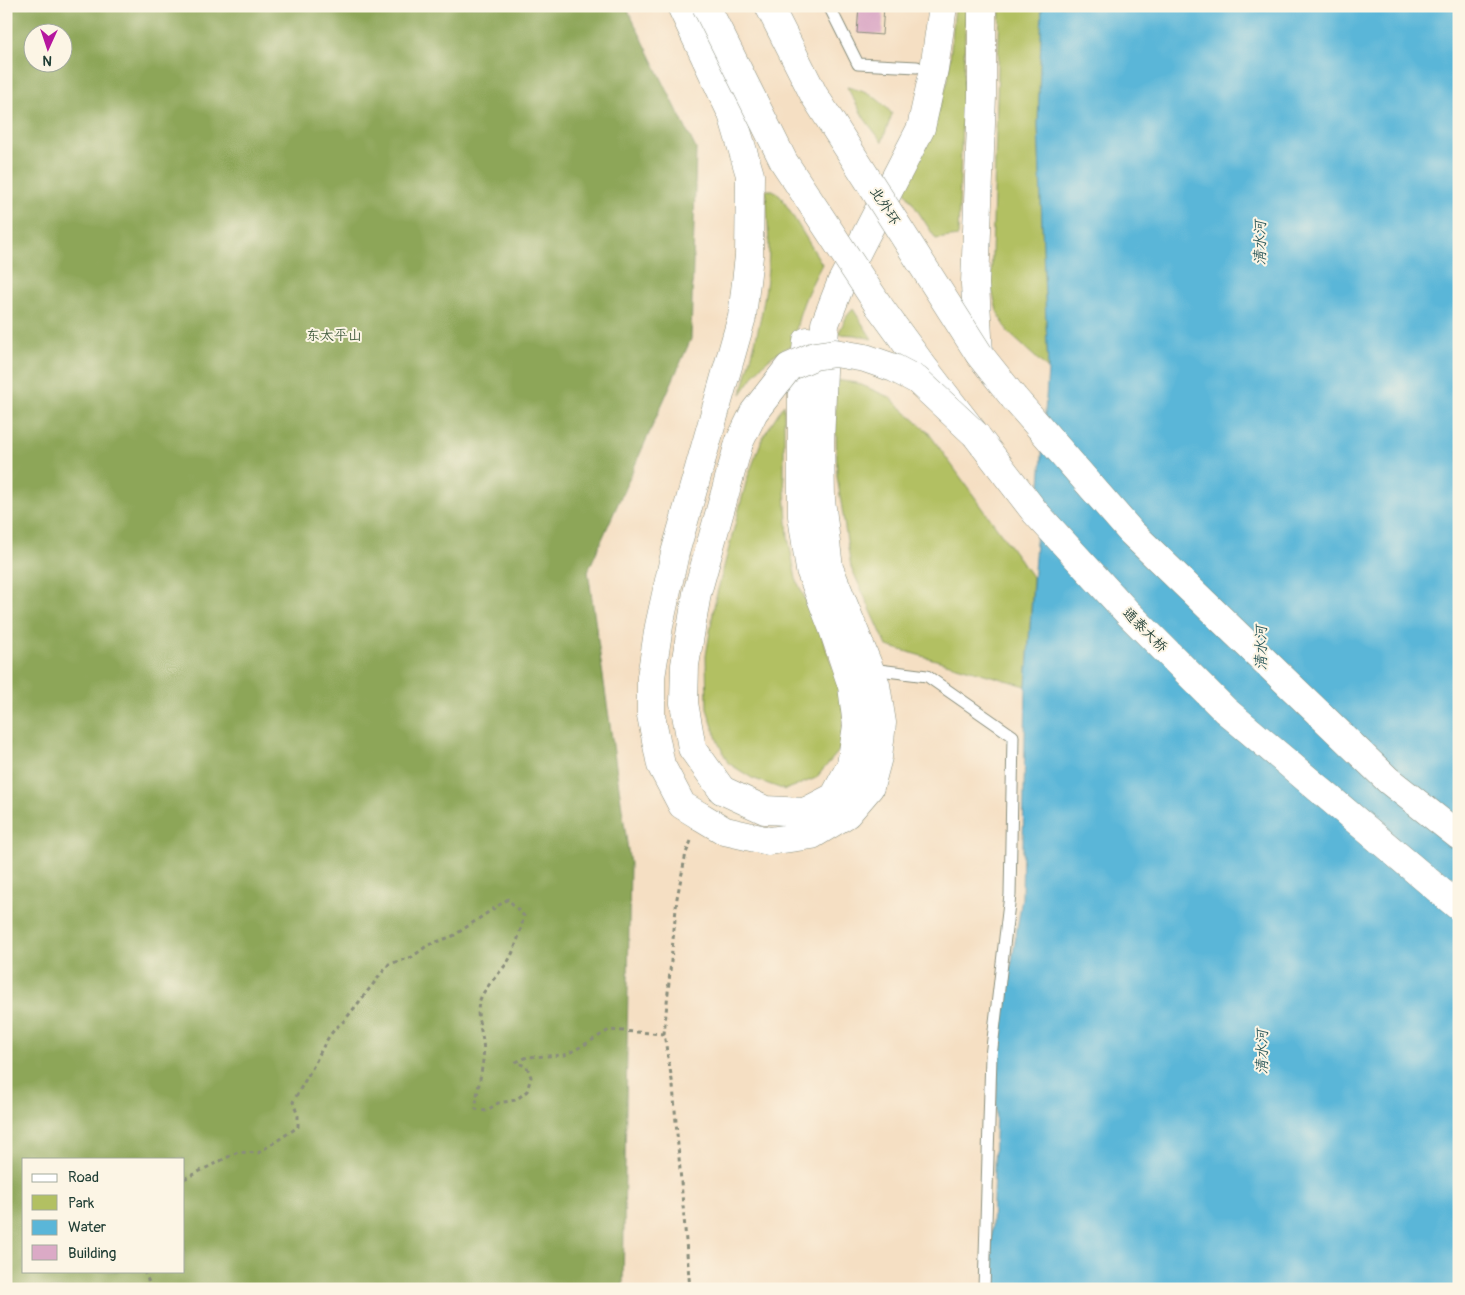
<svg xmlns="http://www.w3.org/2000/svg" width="1465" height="1295" viewBox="0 0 1465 1295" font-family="Pangolin,'LXGW WenKai TC',sans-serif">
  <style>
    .green { fill: #b2c062; stroke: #687e4b }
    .forest { fill: #8da658; stroke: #567246; fill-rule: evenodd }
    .water { fill: #5ab6d8; stroke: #3c7a86 }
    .building { fill: #dbaac6 }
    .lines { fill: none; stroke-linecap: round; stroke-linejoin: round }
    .lane-casing { stroke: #8a8e7c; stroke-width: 13 }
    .secondary-casing { stroke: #8a8e7c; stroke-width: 29 }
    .highway-casing { stroke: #8a8e7c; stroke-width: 29 }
    .path { stroke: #8a8e7c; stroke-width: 3; stroke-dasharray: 4 4; stroke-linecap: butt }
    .lane { stroke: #fff; stroke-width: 11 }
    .secondary { stroke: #fff; stroke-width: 28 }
    .highway { stroke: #fff; stroke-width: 28 }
    .highway-bridge-casing { stroke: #8a8e7c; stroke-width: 29; stroke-linecap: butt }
    .highway-bridge { stroke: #fff; stroke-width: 28 }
    .labels { text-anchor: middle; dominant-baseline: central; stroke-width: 4; stroke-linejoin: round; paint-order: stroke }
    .street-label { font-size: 14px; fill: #1f3d34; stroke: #fcf5e5 }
    .park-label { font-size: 14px; fill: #445e40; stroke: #fcf5e5 }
    .water-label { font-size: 15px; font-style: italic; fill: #2e5b5d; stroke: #fcf5e5 }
  </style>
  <rect width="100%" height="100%" fill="#fcf5e5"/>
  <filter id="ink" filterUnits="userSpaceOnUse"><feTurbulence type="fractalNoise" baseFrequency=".02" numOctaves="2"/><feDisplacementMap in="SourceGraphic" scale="10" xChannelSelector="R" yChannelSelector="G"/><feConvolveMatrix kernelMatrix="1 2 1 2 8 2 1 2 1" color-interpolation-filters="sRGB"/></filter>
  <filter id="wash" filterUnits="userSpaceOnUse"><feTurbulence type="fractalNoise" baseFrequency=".0096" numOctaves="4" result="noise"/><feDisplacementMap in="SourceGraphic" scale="20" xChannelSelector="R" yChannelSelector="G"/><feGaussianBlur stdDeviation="1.12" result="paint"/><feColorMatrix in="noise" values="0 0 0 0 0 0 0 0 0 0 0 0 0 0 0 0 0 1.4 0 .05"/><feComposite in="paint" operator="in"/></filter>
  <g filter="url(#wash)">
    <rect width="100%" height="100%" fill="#f5dfc3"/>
    <g class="green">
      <path d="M955,6h11l-8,230 -22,3 -32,-49 27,-57 17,-53z"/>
      <path d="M1000,6h42l-4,120 10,243 -40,-37 -11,-21 -6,-25z"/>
      <path d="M847,87c21,5 31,10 45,27l-10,28 -18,-24z"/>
      <path d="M766,190h7l7,5 42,69c-15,28 -25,49 -28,81 -29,11 -36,25 -53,49 14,-48 28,-100 28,-150 -1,-18 -2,-36 -3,-54z"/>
      <path d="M853,309l19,30 -16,-4 -18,-1 9,-18z"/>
      <path d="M835,380l22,3 32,14 39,35 105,146 -7,108 -139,-40 -36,-79 -14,-91z"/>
      <path d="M784,404v72l4,61 8,42 23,50 18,49 7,40 -5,33 -23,27 -31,12 -33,-12 -24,-15 -10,-21 -11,-33 -1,-53 9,-55 32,-122 16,-42z"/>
    </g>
    <path class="forest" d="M6,6h620l70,143 -5,190 -103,232 42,293 -7,425h-617zM32,32h30v30h-30zM24,1159h160v112h-160z"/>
    <path class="water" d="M1042,6h417v1283h-469l8,-241 24,-150 4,-212 22,-316 -10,-244z"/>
    <g id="blocks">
      <path class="building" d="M859,6h25l-2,29 -25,-2z"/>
    </g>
  </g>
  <g filter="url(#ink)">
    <use href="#blocks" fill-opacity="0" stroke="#8a8e7c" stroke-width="1"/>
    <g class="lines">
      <defs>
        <g id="lane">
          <path d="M829,6l29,58 59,3"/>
          <path d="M871,669l56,7 86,60 -3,159 -19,161 -7,233"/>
        </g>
        <g id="secondary">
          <path d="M722,790l43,20 40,2 29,-15 17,-32 6,-39 -5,-40 -19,-57 -23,-59 -8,-54v-129l5,-46"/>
          <path d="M700,816l25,15 44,10 43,-6 35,-21 23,-27 8,-30 4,-34 -6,-38 -47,-117 -8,-68 -1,-58 5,-118 16,-41 80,-155 13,-59 9,-63"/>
        </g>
        <g id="highway">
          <path d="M681,6l51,108 18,61 -1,81 -7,61 -67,236 -16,73 -8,51v38l10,50 21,40 18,11"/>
          <path d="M879,306l43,59 113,147 92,100 98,98 234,197"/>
          <path d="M979,354l-4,-70 7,-188v-90"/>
          <path d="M1014,398l117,134 257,248 71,56"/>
          <path d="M722,790l-30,-42 -8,-45 1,-38 12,-72 42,-150"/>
        </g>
      </defs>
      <use href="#lane" class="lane-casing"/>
      <use href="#secondary" class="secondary-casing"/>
      <use href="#highway" class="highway-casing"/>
      <g class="path">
        <path d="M184,1179l54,-27 20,1 40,-26v-11l-5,-14c7,-13 15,-26 22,-39 8,-16 14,-31 29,-42l45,-57 23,-7 16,-12 25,-9 55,-37 16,17c-4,16 -8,33 -17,47 -8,11 -23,25 -27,37 -5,14 1,27 3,41 3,23 -7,46 -7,68l10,2 12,-8 18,-3 11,-9 4,-14 -4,-10 -11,-5 11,-5 38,-2 19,-10 25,-15 55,4"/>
        <path d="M144,1271l8,18"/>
        <path d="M6,1287l38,-1 10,3"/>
        <path d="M690,1289l-17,-203 -9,-52 13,-136 9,-45 5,-12"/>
      </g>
      <use href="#lane" class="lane"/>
      <use href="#secondary" class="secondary"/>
      <use href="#highway" class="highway"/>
      <defs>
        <g id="highway-bridge">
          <path d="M706,6l78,156 95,144"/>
          <path d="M769,6l45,89 165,259 35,44"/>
          <path d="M739,443l15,-31 35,-45 25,-11 21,-3 30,5 29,10 23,12 59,55"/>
        </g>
      </defs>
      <use href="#highway-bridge" class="highway-bridge-casing"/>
      <use href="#highway-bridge" class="highway-bridge"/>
    </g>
  </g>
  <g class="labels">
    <g class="street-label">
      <text transform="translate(885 206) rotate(57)">北外环</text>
      <text transform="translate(1145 630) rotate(45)">通泰大桥</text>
    </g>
    <g class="park-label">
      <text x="334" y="335">东太平山</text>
    </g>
    <g class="water-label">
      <text transform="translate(1260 243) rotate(-90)">清水河</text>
      <text transform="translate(1261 648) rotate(-90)">清水河</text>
      <text transform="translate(1262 1052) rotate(-90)">清水河</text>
    </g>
  </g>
  <rect width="1465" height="1295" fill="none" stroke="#fcf5e5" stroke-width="25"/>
  <rect x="22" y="1158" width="162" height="115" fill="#fcf5e5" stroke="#a4ab9e"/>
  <rect x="32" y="1174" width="25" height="8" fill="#ffffff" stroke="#a4ab9e"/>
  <text x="68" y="1182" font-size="15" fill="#1f3d34">Road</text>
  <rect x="32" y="1195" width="25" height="15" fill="#b2c062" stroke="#a4ab9e"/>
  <text x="68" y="1208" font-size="15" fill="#1f3d34">Park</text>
  <rect x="32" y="1220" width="25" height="15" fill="#5ab6d8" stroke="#a4ab9e"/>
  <text x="68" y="1232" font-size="15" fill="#1f3d34">Water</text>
  <rect x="32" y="1245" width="25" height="15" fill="#dbaac6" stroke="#a4ab9e"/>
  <text x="68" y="1258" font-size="15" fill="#1f3d34">Building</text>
  <g transform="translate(48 48) rotate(183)"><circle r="24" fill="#fcf5e5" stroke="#a4ab9e"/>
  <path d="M0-4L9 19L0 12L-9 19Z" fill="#b5179e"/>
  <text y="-8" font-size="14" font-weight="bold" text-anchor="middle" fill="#1f3d34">N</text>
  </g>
</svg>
